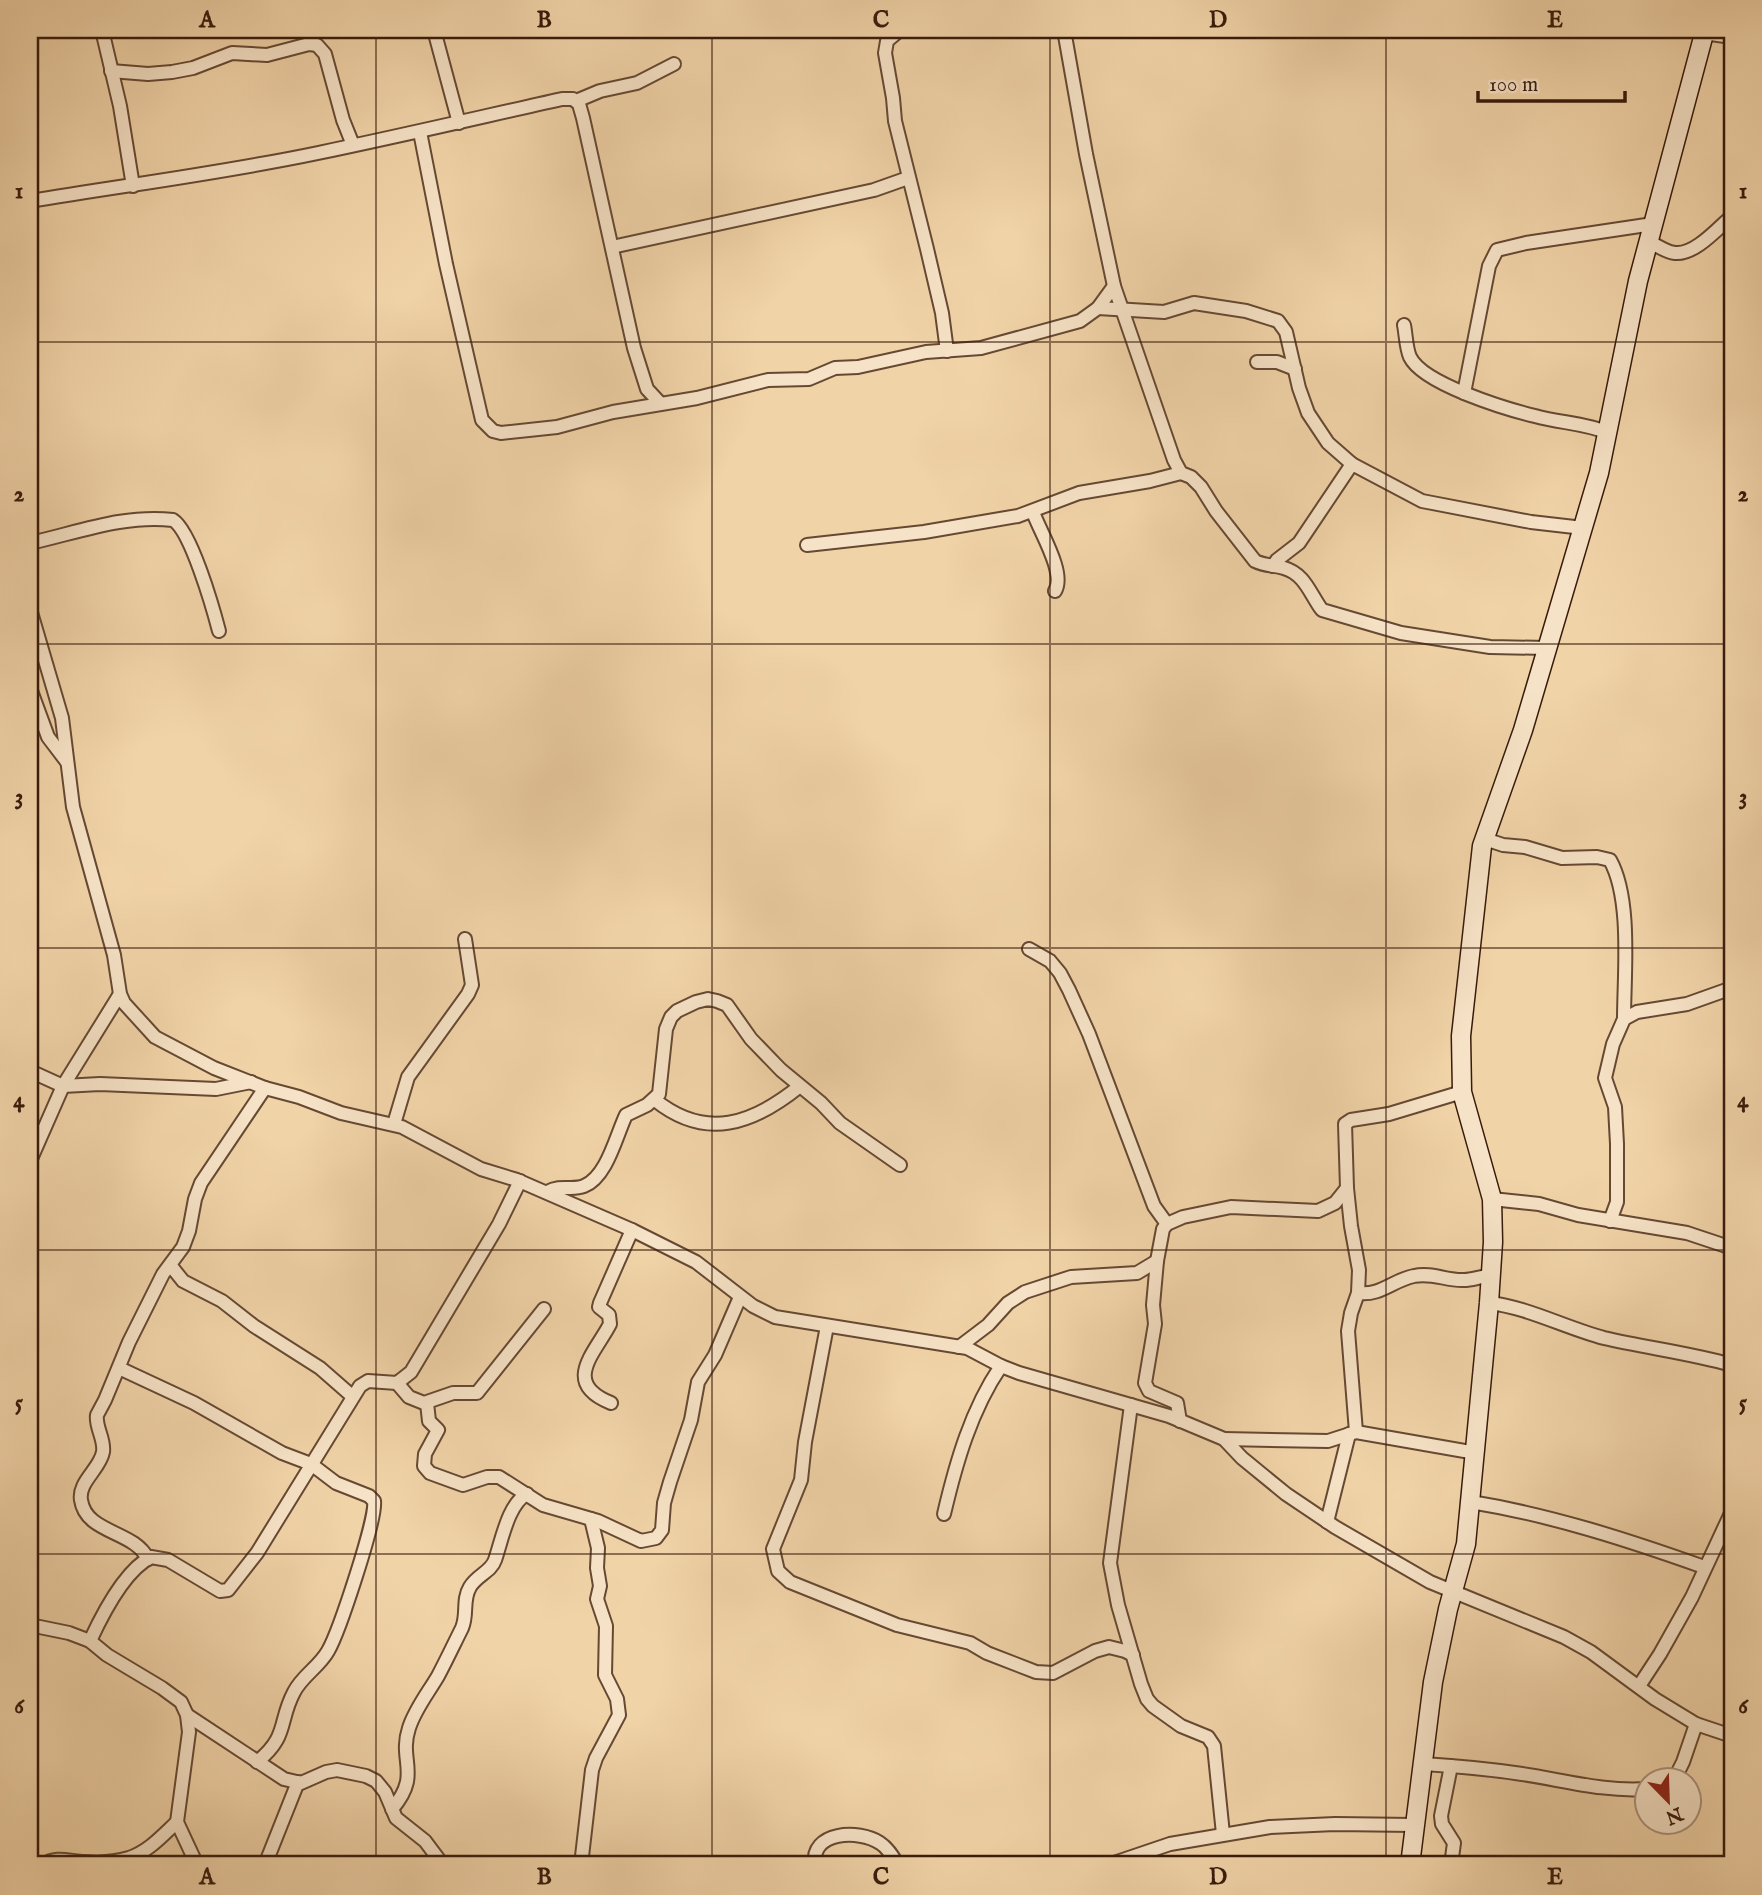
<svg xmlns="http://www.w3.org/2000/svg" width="1762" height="1895" viewBox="0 0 1762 1895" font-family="'IM FELL English',serif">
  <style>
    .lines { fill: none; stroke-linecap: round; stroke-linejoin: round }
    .street-casing { stroke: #664933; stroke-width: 16 }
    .secondary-casing { stroke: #381b0c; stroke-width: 21 }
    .street { stroke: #f6e2c6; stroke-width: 12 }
    .secondary { stroke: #f6e2c6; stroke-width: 18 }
    .grid { fill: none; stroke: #381b0c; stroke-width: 2; stroke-opacity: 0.55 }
    .neatline { fill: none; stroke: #381b0c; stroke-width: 2.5 }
    .grid-label { font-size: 23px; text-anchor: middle; font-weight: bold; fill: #381b0c }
  </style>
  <rect width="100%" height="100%" fill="#f1d3a8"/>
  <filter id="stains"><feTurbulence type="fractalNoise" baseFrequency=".00286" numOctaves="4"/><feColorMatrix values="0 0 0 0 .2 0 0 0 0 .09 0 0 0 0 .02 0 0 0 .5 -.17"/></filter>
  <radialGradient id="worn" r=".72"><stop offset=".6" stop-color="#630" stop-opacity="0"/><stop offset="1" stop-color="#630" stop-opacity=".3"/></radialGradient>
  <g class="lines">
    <defs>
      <g id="street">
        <path d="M102,30l18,76 13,80"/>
        <path d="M434,30l25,93"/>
        <path d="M900,30l-13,11 -2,12 8,45 2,23 32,128 15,64 5,38"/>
        <path d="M1064,30l22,124 28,132 60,174 7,13 10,4 10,10 15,24 39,50c10,5 19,4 29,7 21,6 26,26 38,42l79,23 89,14 56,1"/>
        <path d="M1704,33l28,4"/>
        <path d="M111,71l37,3 24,-2 21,-4 39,-15 35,2 42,-11 8,1 8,9 18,66 10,25"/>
        <path d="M576,101l24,-10 37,-8 37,-19"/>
        <path d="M420,132l26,132 36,156 11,11 8,2 56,-6 56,-15 84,-14 71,-18 41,-1 26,-11 23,-1 68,-15 55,-4 99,-27 18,-13 16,-22"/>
        <path d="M30,201c96,-16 193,-28 288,-48 82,-17 163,-36 244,-54h11l6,5 4,14 51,230 13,41 13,14"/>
        <path d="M1649,241c8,5 17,11 26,12 20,2 43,-25 57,-37"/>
        <path d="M612,247l262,-57 34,-12"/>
        <path d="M1098,308l66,4 30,-9 52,8 32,10 8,11 13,56 9,25 20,30 24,21 70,37 109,21 52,6"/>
        <path d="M1404,325c2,10 2,23 6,32 13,27 96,52 125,59 25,7 50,7 74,17"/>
        <path d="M1257,362h20l18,7"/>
        <path d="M1464,393l25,-127 8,-16 29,-7 127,-19"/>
        <path d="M1033,512c7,20 33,61 22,79"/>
        <path d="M30,543c46,-10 95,-29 143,-23 18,11 40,88 46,111"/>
        <path d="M807,545l117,-13 94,-16 61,-23 71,-12 31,-8"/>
        <path d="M1273,566l4,-6 22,-17 53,-79"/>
        <path d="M30,609l32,109 11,89 41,148 6,39 4,9 31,34 59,31 51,20 34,9 42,16 61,14 79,42 36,11 115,50 64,32 57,44 22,11 192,31 34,18 18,7 150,43 55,23 18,19 44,36 49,33 95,55 134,55 27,15 64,47 41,25 36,12"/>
        <path d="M30,688l18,49 19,25"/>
        <path d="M1485,839l18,6 22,2 37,11 35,-1 13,3c22,39 14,115 14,159"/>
        <path d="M1029,949l21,12 10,12 9,17 20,44 65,172 13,18"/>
        <path d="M30,1071l33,15 37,-2 116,5 35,-7"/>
        <path d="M655,1100c51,41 98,24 145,-14"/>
        <path d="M394,1124l14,-47 60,-83 4,-9 -7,-46"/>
        <path d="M30,1161l33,-75 57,-92"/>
        <path d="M547,1192c15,-8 24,-1 37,-6 23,-9 32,-50 42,-71l21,-10 12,-11 7,-65 5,-12 6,-6 19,-9 12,-3 9,2 10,4 24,34 30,31 40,33 19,20 60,42"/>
        <path d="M1492,1199l47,5 39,11 109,18 45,15"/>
        <path d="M1610,1221l7,-19v-58l-2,-37 -10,-29 8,-34 11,-25 13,-7 50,-8 45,-16"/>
        <path d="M171,1266l12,15 39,20 32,25 66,42 32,28"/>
        <path d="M1358,1293c23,3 35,-13 56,-17 18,-4 33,5 50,4 9,0 17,-4 27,-4"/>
        <path d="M1489,1303c38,4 77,25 115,35 43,10 86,15 128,27"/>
        <path d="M827,1326l-22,116 -4,38 -28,69 5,22 12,11 107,43 73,18 17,10 49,19 17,1 42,-22 14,-4 16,4 8,4"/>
        <path d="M959,1347l29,-22 20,-22 17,-11 46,-15 66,-4 20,-12"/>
        <path d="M119,1368l75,35 88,50 29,11 25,19 33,13 5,5c3,17 -35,131 -46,150 -9,16 -26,25 -34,41 -16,30 -5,44 -37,70"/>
        <path d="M397,1383l12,14 15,6 29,-10h24l67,-84"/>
        <path d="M427,1403l2,18 9,9 -13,24 -1,12 6,7 33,12 24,-8h12l44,28 55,16 43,20 15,-3 6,-8 2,-27 6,-21 21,-62 7,-38 17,-27 25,-58"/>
        <path d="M611,1403c-50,-20 -16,-50 -1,-79l-1,-9 -10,-8 1,-4 32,-73"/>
        <path d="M1131,1405l-21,158 8,42 23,79 6,15 6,7 28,20 27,11 6,9 9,88"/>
        <path d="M1180,1421l-3,-18 -28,-12 -4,-8 10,-59 -2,-19 4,-44 6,-32 4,-5 16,-7 48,-10 87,4 17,-8 12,-15"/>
        <path d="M1356,1432l-8,-101 3,-18 7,-20 1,-23 -8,-44 -4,-38 -2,-64 6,-4 38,-6 73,-22"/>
        <path d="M1224,1439l104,2 28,-9 120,21"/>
        <path d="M1471,1502c80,13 157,38 233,65"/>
        <path d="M944,1514c12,-51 27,-104 57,-148"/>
        <path d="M1327,1522l22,-88"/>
        <path d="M148,1559c-14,-29 -62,-25 -67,-59 -3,-18 19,-31 22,-48 2,-13 -8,-25 -6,-37l8,-15 24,-58 34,-68 20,-27 6,-16 6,-32 6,-16 64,-95"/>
        <path d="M30,1625l39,8 21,8 17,14 55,33 19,14 6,13 2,17 -12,90 20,43"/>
        <path d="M90,1641c12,-26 35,-71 61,-84l17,3 52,31 8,-1 29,-37 103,-167 8,-5 29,2 14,-11 88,-148 21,-43"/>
        <path d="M1639,1686l21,-32 32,-57 40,-86"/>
        <path d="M187,1715l97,64 17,4 25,-11 11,-2 29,6 10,5 9,11 11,26 29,23 18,24"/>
        <path d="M1424,1764c32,2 65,5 98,10 41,6 83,18 124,15"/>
        <path d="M1451,1766l-10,50 1,8 12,19 -3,22"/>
        <path d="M1674,1780l9,-18 13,-38"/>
        <path d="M392,1809c30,-35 6,-48 17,-81 6,-19 19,-35 29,-52 8,-15 16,-32 24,-48 6,-14 0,-28 8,-41 7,-12 21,-15 25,-27 7,-20 13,-56 32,-66"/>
        <path d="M43,1865c13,-10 28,-3 42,-3 14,1 31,0 44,-4 20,-7 33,-22 48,-36"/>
        <path d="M265,1865l33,-83"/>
        <path d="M581,1865l11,-95 4,-12 23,-43 -2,-16 -12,-24 1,-49 -9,-27 3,-13 -3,-18 1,-20 -7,-29"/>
        <path d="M815,1865c-5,-34 44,-36 65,-22 8,5 13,14 18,22"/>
        <path d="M1108,1865l62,-21 100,-17 65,-3 79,1"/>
      </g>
      <path id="secondary" d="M1410,1865l23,-183 15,-73 18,-65 23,-241 4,-61 -1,-43 -30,-107 -1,-56 21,-190 41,-116 76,-257 39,-192 67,-251"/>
    </defs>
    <use href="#street" class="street-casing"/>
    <use href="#secondary" class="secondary-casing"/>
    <use href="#street" class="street"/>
    <use href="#secondary" class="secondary"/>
  </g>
  <path class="grid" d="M376,30v1835M712,30v1835M1050,30v1835M1386,30v1835M30,342h1702M30,644h1702M30,948h1702M30,1250h1702M30,1554h1702"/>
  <rect width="1762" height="1895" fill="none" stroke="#f1d3a8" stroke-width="77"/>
  <g transform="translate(1668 1801) rotate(157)"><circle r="33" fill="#f6e2c6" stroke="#aa927c" stroke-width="2"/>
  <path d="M0-5L12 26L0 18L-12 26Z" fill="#8f2418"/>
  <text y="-10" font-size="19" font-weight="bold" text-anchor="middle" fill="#381b0c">N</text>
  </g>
  <path d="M1478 91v10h147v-10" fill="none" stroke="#381b0c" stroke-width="3.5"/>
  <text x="1489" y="91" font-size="21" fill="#381b0c" stroke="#f6e2c6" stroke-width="5" paint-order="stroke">100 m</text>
  <rect x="38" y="38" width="1686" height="1818" class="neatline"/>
  <g class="grid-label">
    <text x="207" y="27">A</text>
    <text x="544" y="27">B</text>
    <text x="881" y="27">C</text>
    <text x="1218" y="27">D</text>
    <text x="1555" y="27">E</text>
    <text x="19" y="198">1</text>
    <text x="1743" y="198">1</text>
    <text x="19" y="501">2</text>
    <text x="1743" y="501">2</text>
    <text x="19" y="804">3</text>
    <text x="1743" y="804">3</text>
    <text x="19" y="1107">4</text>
    <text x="1743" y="1107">4</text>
    <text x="19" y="1410">5</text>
    <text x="1743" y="1410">5</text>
    <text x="19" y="1713">6</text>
    <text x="1743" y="1713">6</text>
    <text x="207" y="1884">A</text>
    <text x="544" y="1884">B</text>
    <text x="881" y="1884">C</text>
    <text x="1218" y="1884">D</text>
    <text x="1555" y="1884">E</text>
  </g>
  <rect width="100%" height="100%" filter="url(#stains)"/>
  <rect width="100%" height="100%" fill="url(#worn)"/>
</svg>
